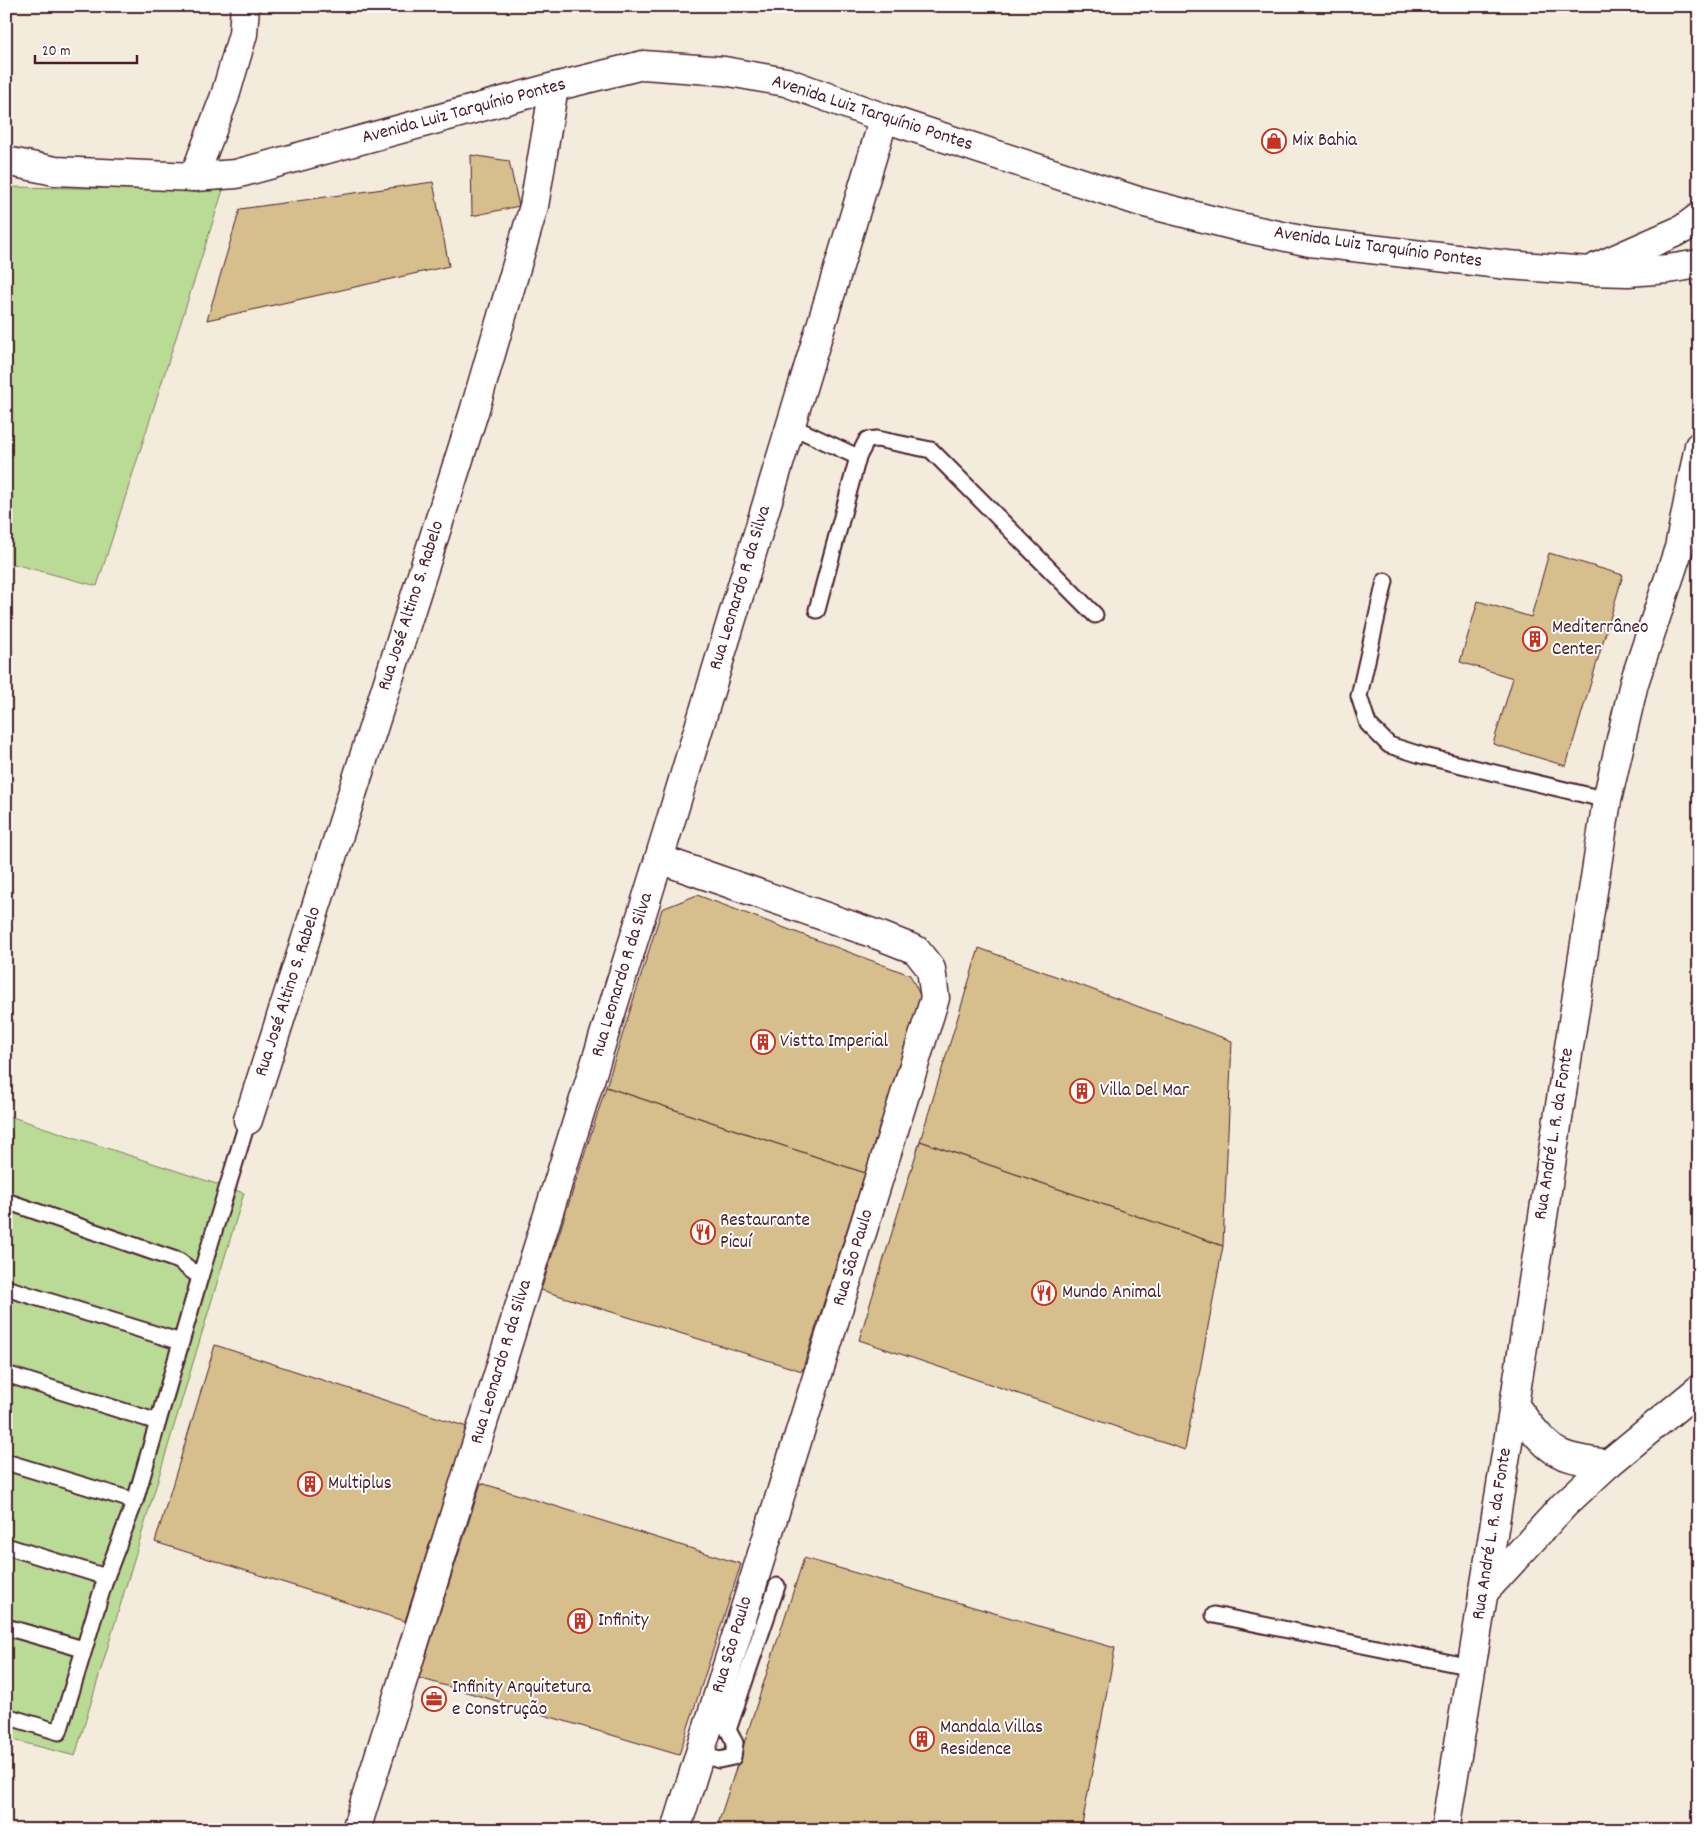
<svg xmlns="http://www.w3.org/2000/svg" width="1705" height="1836" viewBox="0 0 1705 1836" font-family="Dekko,sans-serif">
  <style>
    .green { fill: #b9db95; stroke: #827d60 }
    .building { fill: #d6be8d; stroke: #4a1f2b }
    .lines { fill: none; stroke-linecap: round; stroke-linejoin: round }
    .service-casing { stroke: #4a1f2b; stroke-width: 19 }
    .minor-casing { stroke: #4a1f2b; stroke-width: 31 }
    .tertiary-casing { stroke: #4a1f2b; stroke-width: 31 }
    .service { stroke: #fff; stroke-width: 15 }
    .minor { stroke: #fff; stroke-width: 28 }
    .tertiary { stroke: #fff; stroke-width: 28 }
    .labels { text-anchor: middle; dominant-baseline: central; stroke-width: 4; stroke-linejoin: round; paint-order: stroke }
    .street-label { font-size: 19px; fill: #4a1f2b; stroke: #fff }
    .poi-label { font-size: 19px; fill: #4a1f2b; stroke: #fff; text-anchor: start }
  </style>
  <rect width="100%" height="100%" fill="#f3ecdd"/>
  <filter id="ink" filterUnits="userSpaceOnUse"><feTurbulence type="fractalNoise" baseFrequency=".02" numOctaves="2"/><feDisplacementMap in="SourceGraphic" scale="10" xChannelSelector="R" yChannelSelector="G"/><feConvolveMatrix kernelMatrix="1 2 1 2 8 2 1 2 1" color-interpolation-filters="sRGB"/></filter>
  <g filter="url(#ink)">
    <g class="green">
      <path d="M6,187l217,3 -126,396 -91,-24z"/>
      <path d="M6,1115l238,78 -169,563 -69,-18z"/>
    </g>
    <g class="building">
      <path d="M471,155l38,6 10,45 -47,10z"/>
      <path d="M433,182l16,84 -242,54 33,-111z"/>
      <path d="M1549,553l74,22 -57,191 -73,-22 20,-66 -53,-16 18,-61 53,16z"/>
      <path d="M697,895l213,80 11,22 -56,176 -259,-86 56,-178z"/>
      <path d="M979,948l253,93 -9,205 -303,-105z"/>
      <path d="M606,1087l259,86 -63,198 -261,-81z"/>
      <path d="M920,1141l303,105 -38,204 -326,-110z"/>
      <path d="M215,1345l252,82 -62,194 -250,-79z"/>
      <path d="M481,1483l260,81 -62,191 -260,-77z"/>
      <path d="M804,1558l311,90 -34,182h-365z"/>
    </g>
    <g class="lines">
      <defs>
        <g id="service">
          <path d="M791,426l67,31 -41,153"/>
          <path d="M858,457l9,-17 10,-1 54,11 164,165"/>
          <path d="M1385,581l-26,115 9,28 21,21 35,11 183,44"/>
          <path d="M6,1201l173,60 21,16 -65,224 -29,76 -47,155 -53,-16"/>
          <path d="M200,1277l48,-157"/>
          <path d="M6,1288l175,54"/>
          <path d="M6,1374l152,48"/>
          <path d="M6,1462l129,39"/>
          <path d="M6,1546l100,31"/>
          <path d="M1214,1615l257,52"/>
          <path d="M6,1627l77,22"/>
          <path d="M700,1754l19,6 14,-3 2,-14 -7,-13 49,-144"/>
        </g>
        <g id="minor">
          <path d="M194,177l31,-81 18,-62 2,-28"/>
          <path d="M659,859l219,76 38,15 15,19 4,29 -259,832"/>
          <path d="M248,1120l226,-708 60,-206 20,-119"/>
          <path d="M1514,1405c12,15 24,34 40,45 15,10 37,11 54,14"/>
          <path d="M1483,1593l81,-88 44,-41 91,-75"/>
          <path d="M356,1830l303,-971 225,-741"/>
          <path d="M1445,1830l69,-425 93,-605 27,-117 45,-135 20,-102"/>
        </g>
        <g id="tertiary">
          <path d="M6,161l49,10 139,6 42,-3 318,-87 89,-22 81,6 62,11 98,36 257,84 94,24 75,16 198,23 81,6 39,1 40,-3 31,-5"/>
          <path d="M1597,267l86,-38 16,-12"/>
        </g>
      </defs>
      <use href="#service" class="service-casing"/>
      <use href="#minor" class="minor-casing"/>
      <use href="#tertiary" class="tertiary-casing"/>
      <use href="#service" class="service"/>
      <use href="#minor" class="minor"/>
      <use href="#tertiary" class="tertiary"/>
    </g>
  </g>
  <defs>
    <symbol id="shop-ring" viewBox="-11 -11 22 22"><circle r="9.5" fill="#fff" stroke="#c8321e" stroke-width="1.5"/><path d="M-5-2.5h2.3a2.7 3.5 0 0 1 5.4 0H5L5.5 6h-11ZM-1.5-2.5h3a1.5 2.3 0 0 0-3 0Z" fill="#c8321e"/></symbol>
    <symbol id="building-ring" viewBox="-11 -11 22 22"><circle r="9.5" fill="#fff" stroke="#c8321e" stroke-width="1.5"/><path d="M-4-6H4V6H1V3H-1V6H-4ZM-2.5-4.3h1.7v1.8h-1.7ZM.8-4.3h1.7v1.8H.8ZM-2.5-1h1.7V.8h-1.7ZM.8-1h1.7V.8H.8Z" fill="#c8321e"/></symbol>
    <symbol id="restaurant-ring" viewBox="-11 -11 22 22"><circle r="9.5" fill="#fff" stroke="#c8321e" stroke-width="1.5"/><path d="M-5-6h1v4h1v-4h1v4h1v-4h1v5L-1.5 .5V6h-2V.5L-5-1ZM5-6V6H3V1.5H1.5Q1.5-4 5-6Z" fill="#c8321e"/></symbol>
    <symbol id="office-ring" viewBox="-11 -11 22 22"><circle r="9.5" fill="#fff" stroke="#c8321e" stroke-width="1.5"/><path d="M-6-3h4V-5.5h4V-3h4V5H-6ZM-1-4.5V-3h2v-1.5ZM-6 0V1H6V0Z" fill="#c8321e"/></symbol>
  </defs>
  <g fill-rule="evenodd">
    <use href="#shop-ring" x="1260" y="127" width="28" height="28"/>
    <use href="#building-ring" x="1521" y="625" width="28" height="28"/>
    <use href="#building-ring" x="749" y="1028" width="28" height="28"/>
    <use href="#building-ring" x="1068" y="1077" width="28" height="28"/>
    <use href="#restaurant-ring" x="689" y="1218" width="28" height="28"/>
    <use href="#restaurant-ring" x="1030" y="1279" width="28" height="28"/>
    <use href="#building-ring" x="296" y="1470" width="28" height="28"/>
    <use href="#building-ring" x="566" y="1607" width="28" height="28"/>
    <use href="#office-ring" x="420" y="1685" width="28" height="28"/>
    <use href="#building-ring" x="908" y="1725" width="28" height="28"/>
  </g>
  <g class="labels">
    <g class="street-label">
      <text transform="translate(464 112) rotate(-15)">Avenida Luiz Tarquínio Pontes</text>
      <text transform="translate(872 114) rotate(18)">Avenida Luiz Tarquínio Pontes</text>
      <text transform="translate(1378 248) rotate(8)">Avenida Luiz Tarquínio Pontes</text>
      <text transform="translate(741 588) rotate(-73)">Rua Leonardo R da Silva</text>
      <text transform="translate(412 606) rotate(-72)">Rua José Altino S. Rabelo</text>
      <text transform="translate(623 975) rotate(-73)">Rua Leonardo R da Silva</text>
      <text transform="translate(289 992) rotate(-72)">Rua José Altino S. Rabelo</text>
      <text transform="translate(1555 1134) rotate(-81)">Rua André L. R. da Fonte</text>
      <text transform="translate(854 1258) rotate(-73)">Rua São Paulo</text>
      <text transform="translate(502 1362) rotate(-73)">Rua Leonardo R da Silva</text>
      <text transform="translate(1493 1534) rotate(-81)">Rua André L. R. da Fonte</text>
      <text transform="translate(733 1645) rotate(-73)">Rua São Paulo</text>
    </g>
    <g class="poi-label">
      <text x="1292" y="141">Mix Bahia</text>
      <text x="1552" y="628">Mediterrâneo<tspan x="1552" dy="22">Center</tspan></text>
      <text x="780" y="1042">Vistta Imperial</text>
      <text x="1100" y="1091">Villa Del Mar</text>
      <text x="720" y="1221">Restaurante<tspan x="720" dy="22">Picuí</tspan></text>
      <text x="1062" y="1293">Mundo Animal</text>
      <text x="328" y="1484">Multiplus</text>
      <text x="598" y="1621">Infinity</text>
      <text x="452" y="1688">Infinity Arquitetura<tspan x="452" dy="22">e Construção</tspan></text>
      <text x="940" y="1728">Mandala Villas<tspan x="940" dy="22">Residence</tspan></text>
    </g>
  </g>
  <rect width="1705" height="1836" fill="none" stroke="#fff" stroke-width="25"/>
  <rect x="12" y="12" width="1680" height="1811" fill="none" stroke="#4a1f2b" stroke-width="2" filter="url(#ink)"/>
  <path d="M35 55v8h102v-8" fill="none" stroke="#4a1f2b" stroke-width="2.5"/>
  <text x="42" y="55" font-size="15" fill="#4a1f2b" stroke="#ffffff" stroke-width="4" paint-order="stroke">20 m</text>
</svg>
